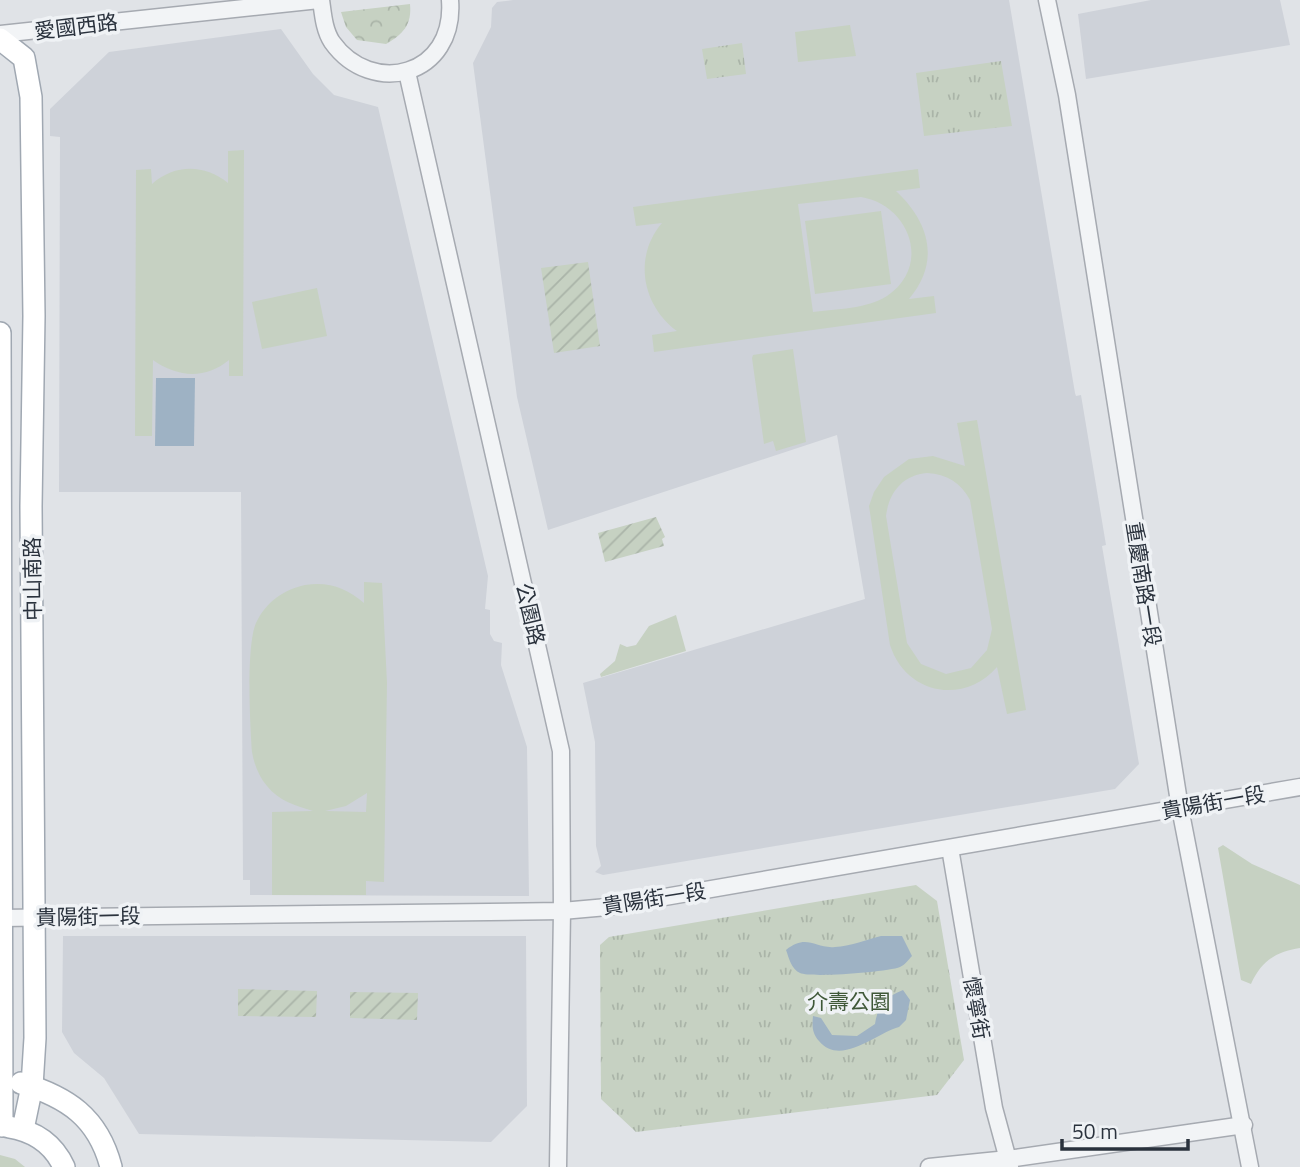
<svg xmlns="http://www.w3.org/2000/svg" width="1300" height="1167" viewBox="0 0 1300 1167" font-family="'Titillium Web','Noto Sans TC',sans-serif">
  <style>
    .built { fill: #ced2d9 }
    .grass { fill: #c6d1c2; fill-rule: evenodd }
    .forest { fill: url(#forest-crowns) }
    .park { fill: url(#park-tufts) }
    .garden { fill: url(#garden-furrows) }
    .water { fill: #9eb2c4 }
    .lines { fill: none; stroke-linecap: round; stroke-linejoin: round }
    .minor-casing { stroke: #a6aab1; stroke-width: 19 }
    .major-casing { stroke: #a0a8b2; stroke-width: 24 }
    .minor { stroke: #f2f4f6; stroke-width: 16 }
    .major { stroke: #fff; stroke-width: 21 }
    .labels { text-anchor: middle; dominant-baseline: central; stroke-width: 7; stroke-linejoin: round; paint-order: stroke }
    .street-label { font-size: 21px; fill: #2a323d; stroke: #eff2f5 }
    .park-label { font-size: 21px; fill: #3f5838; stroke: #eff2f5 }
  </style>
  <defs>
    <pattern id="forest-crowns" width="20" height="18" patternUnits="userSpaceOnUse" patternTransform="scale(1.75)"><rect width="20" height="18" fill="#c6d1c2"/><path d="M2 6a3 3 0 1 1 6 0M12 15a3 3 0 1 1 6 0" fill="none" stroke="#aab4a8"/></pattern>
    <pattern id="park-tufts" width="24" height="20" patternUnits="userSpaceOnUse" patternTransform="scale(1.75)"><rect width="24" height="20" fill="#c6d1c2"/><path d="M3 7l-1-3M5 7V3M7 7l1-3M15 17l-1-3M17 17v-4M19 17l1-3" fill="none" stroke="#aab4a8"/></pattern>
    <pattern id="garden-furrows" width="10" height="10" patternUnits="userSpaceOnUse" patternTransform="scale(1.75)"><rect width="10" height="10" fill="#c6d1c2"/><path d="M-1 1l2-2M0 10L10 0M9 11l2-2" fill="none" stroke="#aab4a8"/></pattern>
  </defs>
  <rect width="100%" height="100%" fill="#e0e3e7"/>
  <g class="built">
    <path d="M513,0h496l66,393 1,3 5,-1 25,150 -4,1 37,218 -24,25 -512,86 -8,-3 6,-6 -5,-20 -1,-104 -12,-59 282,-84 -28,-164 -289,95 -31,-133 -44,-334 18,-36 1,-19 5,-6z"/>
    <path d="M1151,0h129l10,45 -204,34 -8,-65z"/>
    <path d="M281,29l32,45 21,21 44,12 110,469 -3,33 5,1v24l4,7 8,2 -1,22 26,82 2,149 -279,-1v-15h-7l-2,-388h-182l1,-355 -10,-1v-27l59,-57z"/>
    <path d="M63,936h463l1,170 -36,36 -352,-8 -35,-56 -30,-25 -12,-21z"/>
  </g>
  <g class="grass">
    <path d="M850,25l6,31 -58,6 -3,-30z"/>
    <path d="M244,150l-1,226h-14v-16c-24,20 -52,17 -76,0l-1,76h-17l1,-266 15,-1 1,15c23,-20 52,-20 76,-1v-32z"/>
    <path d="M918,169l2,19 -24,3c33,31 45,70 13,108l25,-3 2,17 -282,39 -2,-17 25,-4c-35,-26 -44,-74 -15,-108l-26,3 -3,-19zM861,197c49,8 71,69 26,99 -20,13 -51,13 -74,16l-15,-108z"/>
    <path d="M881,211l10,73 -76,10 -10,-73z"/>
    <path d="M317,288l10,48 -65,13 -10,-47z"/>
    <path d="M793,349l13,93 -30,9 -3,-10 -9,3 -12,-86 1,-3z"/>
    <path d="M977,420l49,290 -19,4 -10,-47c-33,38 -91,28 -107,-22l-21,-139 5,-14 10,-15 25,-18 24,-3 32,10 -8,-43zM927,473c20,1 34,10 43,27l22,129 -5,21 -16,18 -25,6 -25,-10 -14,-21 -21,-127c3,-24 17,-41 41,-43z"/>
    <path d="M364,582l18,1 5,100 -3,199 -18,-1v14h-94v-83l41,-1c-17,-5 -34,-10 -46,-25 -8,-9 -13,-22 -15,-34 -2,-27 -6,-106 4,-129 10,-21 27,-33 49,-38 23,-4 42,3 59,18zM367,793l-1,19 -41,-1 21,-5z"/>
    <path d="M676,615l10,36 -85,26 -1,-3 15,-13 5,-17 7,3 9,-2 13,-19z"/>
    <path d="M1223,845l29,19 48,21v63c-24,4 -38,12 -49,36l-10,-4 -23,-132z"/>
    <path d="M0,1155l15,4 10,8h-25z"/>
  </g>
  <path class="forest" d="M410,4c2,21 -7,30 -24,40l-29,-4 -11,-13 -5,-15z"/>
  <g class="park">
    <path d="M742,43l4,31 -39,5 -5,-30z"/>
    <path d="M1001,61l11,65 -88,10 -8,-63z"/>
    <path d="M916,885l21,16 27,159 -27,35 -301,37 -35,-33 -1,-154 9,-8z"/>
  </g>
  <g class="garden">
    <path d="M588,262l12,84 -46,7 -13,-85z"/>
    <path d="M656,517l9,20 -3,2 2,7 -59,16 -7,-29z"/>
    <path d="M238,989l79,2 -1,26 -78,-1z"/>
    <path d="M350,992l68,1 -1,27 -67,-2z"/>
  </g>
  <g class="water">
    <path d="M156,378h39l-1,68h-39z"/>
    <path d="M881,936h21l10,20c-4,4 -7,9 -12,11 -12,5 -89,11 -100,6 -9,-4 -11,-15 -14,-23 21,-17 29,-1 49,-3 15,-1 31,-7 46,-11z"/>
    <path d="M903,990l7,10 -4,20 -7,7c-23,6 -58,40 -80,14 -7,-8 -7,-15 -6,-25l8,2 11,17 25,1 18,-12c3,-19 10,-27 28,-34z"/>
  </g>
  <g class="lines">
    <defs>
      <g id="minor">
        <path d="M321,0c2,14 3,30 11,42 40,56 124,34 118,-42"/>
        <path d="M1047,0l20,95 113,713 70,359"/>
        <path d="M0,34l319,-34"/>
        <path d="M407,72l154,679 1,160 -4,256"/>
        <path d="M950,848l44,260 16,59"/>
        <path d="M0,918l562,-7 45,-4 693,-120"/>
        <path d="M929,1167l79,-8 236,-34"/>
      </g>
      <g id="major">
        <path d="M0,39l24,19 7,39 3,219 -3,190 4,532 -3,48 -9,43"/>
        <path d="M0,333l2,793"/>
        <path d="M21,1083c46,14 77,34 90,84"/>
        <path d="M9,1127c25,4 44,16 55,40"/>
      </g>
    </defs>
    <use href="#minor" class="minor-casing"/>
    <use href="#major" class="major-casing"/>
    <use href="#minor" class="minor"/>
    <use href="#major" class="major"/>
  </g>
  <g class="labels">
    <g class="street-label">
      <text transform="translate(76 26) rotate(-7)">愛國西路</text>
      <text transform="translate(32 579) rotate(-91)">中山南路</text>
      <text transform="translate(1144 584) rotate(81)">重慶南路一段</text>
      <text transform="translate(531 614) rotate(77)">公園路</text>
      <text transform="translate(1213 802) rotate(-10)">貴陽街一段</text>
      <text transform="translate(654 898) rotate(-9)">貴陽街一段</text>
      <text transform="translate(88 916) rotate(-1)">貴陽街一段</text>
      <text transform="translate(977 1008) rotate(80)">懷寧街</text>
    </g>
    <g class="park-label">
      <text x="849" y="1001">介壽公園</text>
    </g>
  </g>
  <path d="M1062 1139v10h126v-10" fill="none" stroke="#2a323d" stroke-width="3.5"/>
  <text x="1072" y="1139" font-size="21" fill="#2a323d" stroke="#eff2f5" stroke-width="5" paint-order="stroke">50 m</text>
</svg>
